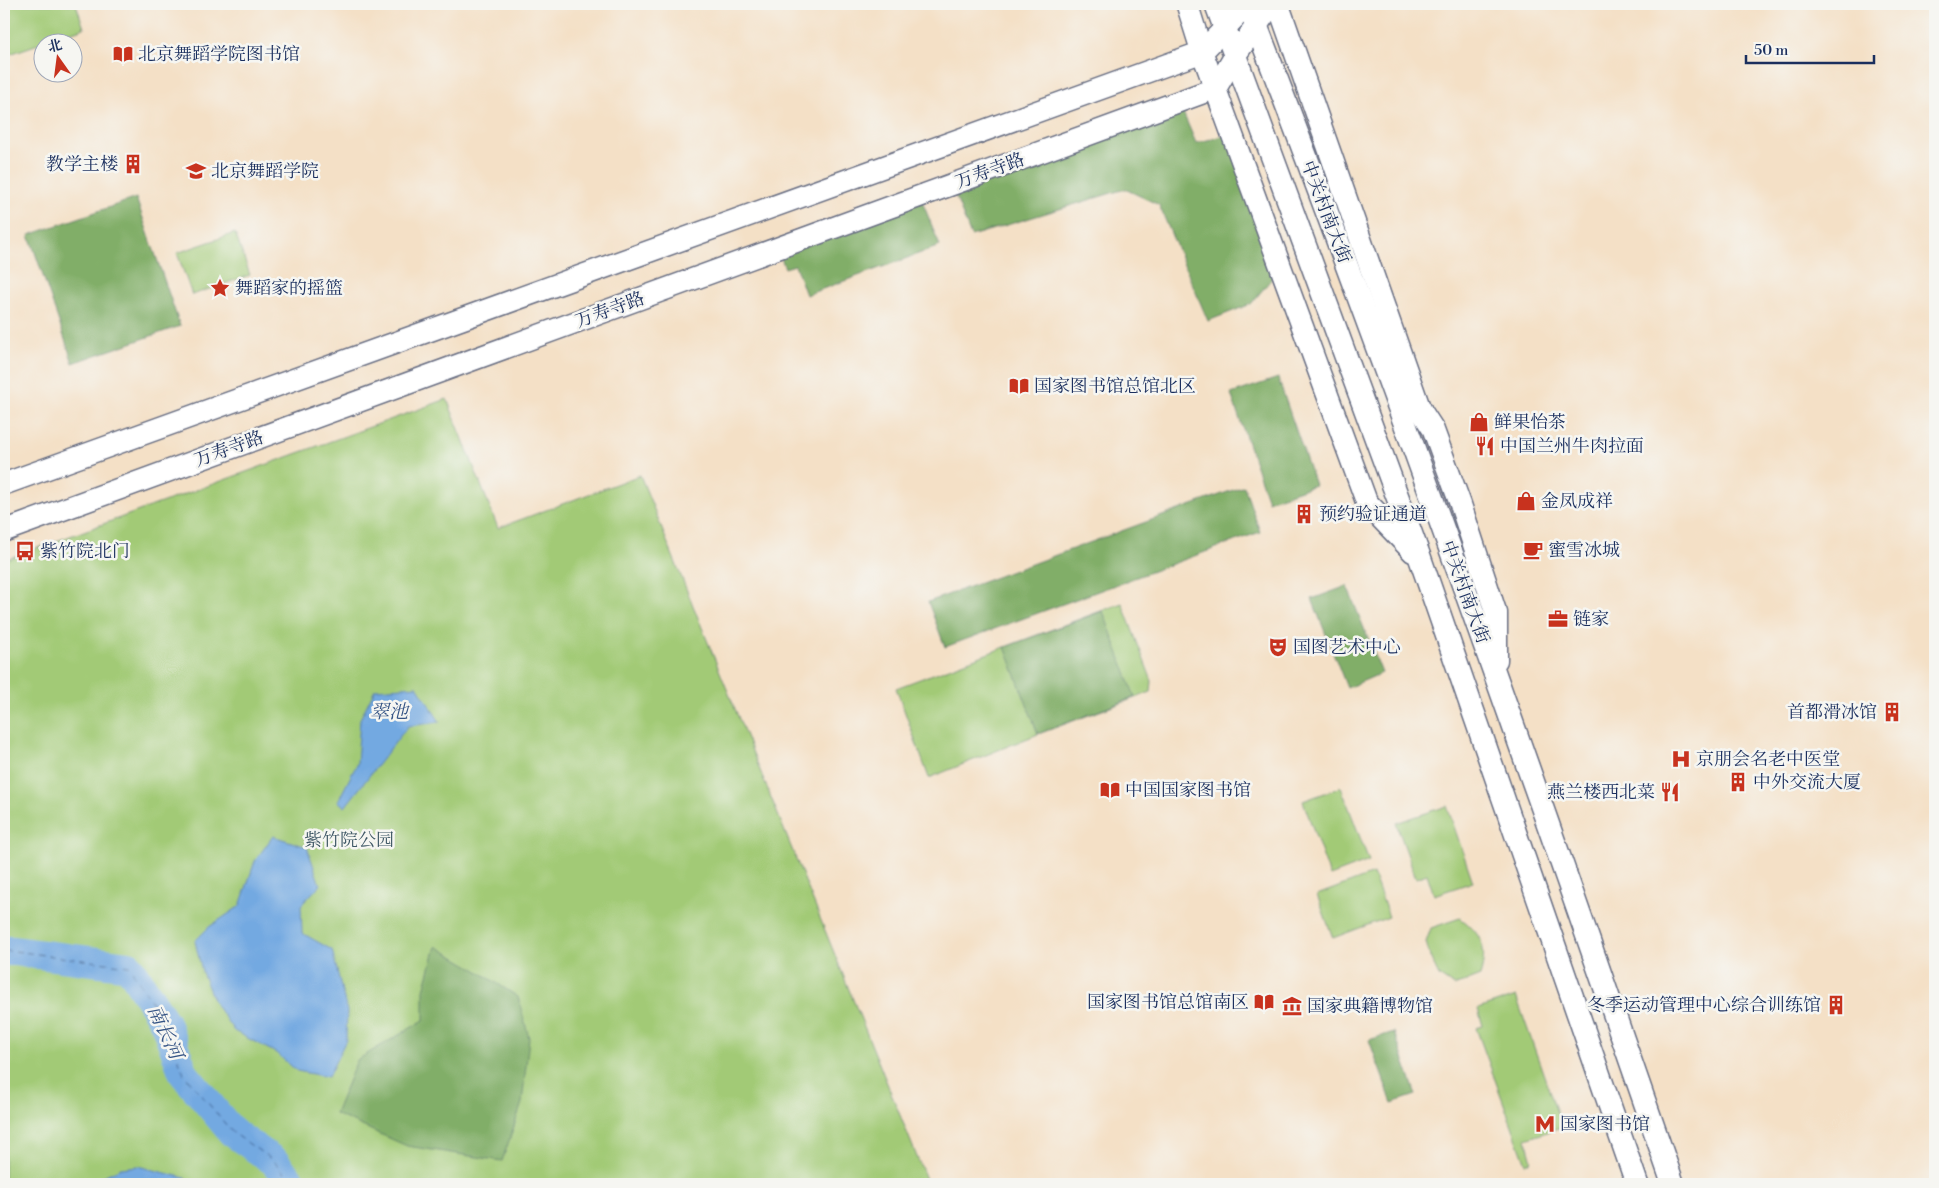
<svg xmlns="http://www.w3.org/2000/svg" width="1939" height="1188" viewBox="0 0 1939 1188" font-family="'Libre Bodoni','Noto Serif SC',serif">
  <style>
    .green { fill: #a2ca76; stroke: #5e7c6a }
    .forest { fill: #81ae67; stroke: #4e6e62 }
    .water { fill: #73a9e1; stroke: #476ca0 }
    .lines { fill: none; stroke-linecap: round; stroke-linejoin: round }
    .river { stroke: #73a9e1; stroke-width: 30 }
    .ferry { stroke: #355485; stroke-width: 1; stroke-dasharray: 6 5; stroke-linecap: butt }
    .secondary-casing { stroke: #676d82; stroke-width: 24 }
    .primary-casing { stroke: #676d82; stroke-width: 25 }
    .secondary { stroke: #fff; stroke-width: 21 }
    .primary { stroke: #fff; stroke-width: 22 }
    .labels { text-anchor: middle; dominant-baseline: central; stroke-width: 5; stroke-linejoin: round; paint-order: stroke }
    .poi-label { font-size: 18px; fill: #1b2f5e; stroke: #f6f6f2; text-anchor: start }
    .street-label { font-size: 18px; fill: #1b2f5e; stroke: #f6f6f2 }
    .park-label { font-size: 18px; fill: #3d5664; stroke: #f6f6f2 }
    .water-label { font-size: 19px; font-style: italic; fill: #355485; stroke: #f6f6f2 }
  </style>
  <rect width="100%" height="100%" fill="#f6f6f2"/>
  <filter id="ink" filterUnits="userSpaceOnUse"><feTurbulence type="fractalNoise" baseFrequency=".02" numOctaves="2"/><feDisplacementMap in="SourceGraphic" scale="10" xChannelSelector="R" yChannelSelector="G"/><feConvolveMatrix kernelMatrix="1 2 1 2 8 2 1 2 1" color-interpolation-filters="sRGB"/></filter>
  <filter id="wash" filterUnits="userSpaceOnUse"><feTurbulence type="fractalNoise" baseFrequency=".0096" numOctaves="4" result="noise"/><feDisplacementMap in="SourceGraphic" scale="20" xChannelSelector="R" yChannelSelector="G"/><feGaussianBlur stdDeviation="1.12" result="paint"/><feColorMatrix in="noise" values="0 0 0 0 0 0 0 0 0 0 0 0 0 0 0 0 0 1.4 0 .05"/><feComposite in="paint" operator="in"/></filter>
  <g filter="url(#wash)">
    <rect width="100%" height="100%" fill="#f4e0c6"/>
    <g class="green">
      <path d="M4,4h72l8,24 -80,28z"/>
      <path d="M235,233l15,42 -58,20 -15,-42z"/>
      <path d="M447,399l51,129 142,-53 288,709h-924v-624z"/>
      <path d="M1122,603l30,78 -1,11 -113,42 -109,44 -33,-90z"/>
      <path d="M1341,787l28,74 -39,15 -27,-75z"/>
      <path d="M1447,806l26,76 -39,13 -7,-21 -11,4 -20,-55z"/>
      <path d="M1373,874l16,43 -56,21 -16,-43z"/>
      <path d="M1460,918c23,16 28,32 20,58l-26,10 -15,-10 -9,-19 -4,-15 5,-14z"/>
      <path d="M1516,996l46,131 -36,12 6,22 -6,3 -50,-136 7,-2 -5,-17z"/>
    </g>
    <g class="forest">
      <path d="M1181,108l15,35 30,-8 51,137 -26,32 -43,17 -49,-116 -34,-16 -154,47 -18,-46z"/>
      <path d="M136,198l44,128 -107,37 -44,-128z"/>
      <path d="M922,201l18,45 -134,49 -11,-30 -10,3 -6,-15z"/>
      <path d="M1278,378l37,107 -47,16 -37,-107z"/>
      <path d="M1244,486l16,46 -315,115 -17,-45z"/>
      <path d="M1347,586l35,87 -35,15 -35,-89z"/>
      <path d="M1103,611l32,86 -97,37 -33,-87z"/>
      <path d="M436,946l39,23 43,28 11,41 -7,65 -20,58 -95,-15 -72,-32 22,-54 67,-40v-30z"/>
      <path d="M1394,1032l22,63 -24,8 -23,-63z"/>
    </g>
    <g class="water">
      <path d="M417,686l23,36 -32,4 -63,81 -7,-6 19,-37 3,-45 15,-30z"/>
      <path d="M273,836l34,11 13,38 -19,20 1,28 30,17 15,61 -1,29 -18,37 -31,-6 -21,-18 -42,-22 -20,-29 -12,-30 -7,-31 14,-14 31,-21 15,-45z"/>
      <path d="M138,1166l47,12 7,6h-106l35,-16z"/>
    </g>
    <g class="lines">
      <path class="river" d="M4,951h10l115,15 36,57 19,51 48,58 42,29 19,23"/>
      <path class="ferry" d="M4,951h10l115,15 36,57 19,51 48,58 42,29 19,23"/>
    </g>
  </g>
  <g filter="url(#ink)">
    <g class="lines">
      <defs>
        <g id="secondary">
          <path d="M1187,4l15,48 165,451"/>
          <path d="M1278,4l142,405 13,20 27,74 36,110"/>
          <path d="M4,484l1198,-432 46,-48"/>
          <path d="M4,531l1212,-443 20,-34 36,-50"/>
        </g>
        <g id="primary">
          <path d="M1216,4l204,554 217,626"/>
          <path d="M1248,4c150,390 289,785 425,1180"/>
          <path d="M1392,380l28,29"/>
          <path d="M1367,503l46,48"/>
          <path d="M1496,660v-47"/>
        </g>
      </defs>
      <use href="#secondary" class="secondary-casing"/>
      <use href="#primary" class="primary-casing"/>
      <use href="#secondary" class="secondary"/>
      <use href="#primary" class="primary"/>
    </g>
  </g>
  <defs>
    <symbol id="library-bare" viewBox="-9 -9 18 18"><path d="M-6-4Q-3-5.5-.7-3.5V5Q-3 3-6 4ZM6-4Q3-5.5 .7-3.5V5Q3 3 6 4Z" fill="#c8321e" stroke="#f6f6f2" stroke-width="2.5" paint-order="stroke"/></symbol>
    <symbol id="building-bare" viewBox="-9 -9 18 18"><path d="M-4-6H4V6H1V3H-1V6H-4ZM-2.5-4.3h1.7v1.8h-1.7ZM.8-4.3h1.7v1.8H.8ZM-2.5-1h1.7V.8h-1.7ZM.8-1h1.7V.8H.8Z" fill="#c8321e" stroke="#f6f6f2" stroke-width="2.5" paint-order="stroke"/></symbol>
    <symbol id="university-bare" viewBox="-9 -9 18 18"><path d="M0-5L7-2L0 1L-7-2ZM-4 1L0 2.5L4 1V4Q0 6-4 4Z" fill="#c8321e" stroke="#f6f6f2" stroke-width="2.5" paint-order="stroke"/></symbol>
    <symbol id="sight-bare" viewBox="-9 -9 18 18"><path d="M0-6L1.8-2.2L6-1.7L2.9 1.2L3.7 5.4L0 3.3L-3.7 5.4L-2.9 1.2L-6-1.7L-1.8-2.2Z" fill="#c8321e" stroke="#f6f6f2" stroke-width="2.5" paint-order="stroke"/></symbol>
    <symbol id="shop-bare" viewBox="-9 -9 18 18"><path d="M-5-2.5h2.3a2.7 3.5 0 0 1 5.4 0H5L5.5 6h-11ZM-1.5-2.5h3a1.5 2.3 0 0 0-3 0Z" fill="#c8321e" stroke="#f6f6f2" stroke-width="2.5" paint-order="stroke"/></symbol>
    <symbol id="restaurant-bare" viewBox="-9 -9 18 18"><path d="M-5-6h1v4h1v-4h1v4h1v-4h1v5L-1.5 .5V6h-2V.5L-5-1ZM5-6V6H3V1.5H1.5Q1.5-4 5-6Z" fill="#c8321e" stroke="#f6f6f2" stroke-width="2.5" paint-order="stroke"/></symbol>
    <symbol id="cafe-bare" viewBox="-9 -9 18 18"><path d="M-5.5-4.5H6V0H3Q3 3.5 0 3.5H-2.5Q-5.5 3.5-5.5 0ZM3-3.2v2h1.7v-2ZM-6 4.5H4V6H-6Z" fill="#c8321e" stroke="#f6f6f2" stroke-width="2.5" paint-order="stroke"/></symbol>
    <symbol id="bus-bare" viewBox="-9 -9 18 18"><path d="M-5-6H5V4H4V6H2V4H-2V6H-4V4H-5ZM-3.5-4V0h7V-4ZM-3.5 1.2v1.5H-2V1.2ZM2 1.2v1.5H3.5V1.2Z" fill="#c8321e" stroke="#f6f6f2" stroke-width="2.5" paint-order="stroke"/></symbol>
    <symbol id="office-bare" viewBox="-9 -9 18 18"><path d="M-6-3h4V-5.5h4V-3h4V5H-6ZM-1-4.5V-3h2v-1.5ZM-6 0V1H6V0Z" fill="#c8321e" stroke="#f6f6f2" stroke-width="2.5" paint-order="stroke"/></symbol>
    <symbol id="theatre-bare" viewBox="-9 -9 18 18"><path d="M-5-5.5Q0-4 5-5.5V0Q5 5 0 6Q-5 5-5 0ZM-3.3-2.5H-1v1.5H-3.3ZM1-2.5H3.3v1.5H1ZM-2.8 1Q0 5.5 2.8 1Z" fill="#c8321e" stroke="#f6f6f2" stroke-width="2.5" paint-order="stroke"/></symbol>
    <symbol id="hospital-bare" viewBox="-9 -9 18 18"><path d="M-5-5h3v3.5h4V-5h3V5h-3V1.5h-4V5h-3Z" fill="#c8321e" stroke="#f6f6f2" stroke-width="2.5" paint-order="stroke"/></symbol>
    <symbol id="museum-bare" viewBox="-9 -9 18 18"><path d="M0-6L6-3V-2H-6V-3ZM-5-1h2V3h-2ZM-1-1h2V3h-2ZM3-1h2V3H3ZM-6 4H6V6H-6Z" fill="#c8321e" stroke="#f6f6f2" stroke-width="2.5" paint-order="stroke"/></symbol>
    <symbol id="metro-bare" viewBox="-9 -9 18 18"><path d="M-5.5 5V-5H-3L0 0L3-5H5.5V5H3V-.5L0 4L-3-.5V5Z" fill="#c8321e" stroke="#f6f6f2" stroke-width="2.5" paint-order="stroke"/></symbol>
  </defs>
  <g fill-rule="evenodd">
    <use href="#library-bare" x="109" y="40" width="28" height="28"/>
    <use href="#building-bare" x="119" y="150" width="28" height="28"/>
    <use href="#university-bare" x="182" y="157" width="28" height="28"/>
    <use href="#sight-bare" x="206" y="274" width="28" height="28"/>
    <use href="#library-bare" x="1005" y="372" width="28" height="28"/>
    <use href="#shop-bare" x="1465" y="408" width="28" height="28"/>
    <use href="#restaurant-bare" x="1471" y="432" width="28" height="28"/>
    <use href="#shop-bare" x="1512" y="487" width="28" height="28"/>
    <use href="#building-bare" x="1290" y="500" width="28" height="28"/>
    <use href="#cafe-bare" x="1519" y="536" width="28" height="28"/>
    <use href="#bus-bare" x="11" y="537" width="28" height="28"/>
    <use href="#office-bare" x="1544" y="605" width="28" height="28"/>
    <use href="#theatre-bare" x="1264" y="633" width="28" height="28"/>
    <use href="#building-bare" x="1878" y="698" width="28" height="28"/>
    <use href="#hospital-bare" x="1667" y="745" width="28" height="28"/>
    <use href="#building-bare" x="1724" y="768" width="28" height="28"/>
    <use href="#library-bare" x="1096" y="776" width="28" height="28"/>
    <use href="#restaurant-bare" x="1656" y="778" width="28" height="28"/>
    <use href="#library-bare" x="1250" y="988" width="28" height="28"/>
    <use href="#building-bare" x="1822" y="991" width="28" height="28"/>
    <use href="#museum-bare" x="1278" y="992" width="28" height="28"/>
    <use href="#metro-bare" x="1531" y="1110" width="28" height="28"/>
  </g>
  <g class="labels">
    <g class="poi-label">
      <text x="138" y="54">北京舞蹈学院图书馆</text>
      <text x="118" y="164" text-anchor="end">教学主楼</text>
      <text x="211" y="171">北京舞蹈学院</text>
      <text x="235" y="288">舞蹈家的摇篮</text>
      <text x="1034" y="386">国家图书馆总馆北区</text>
      <text x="1494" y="422">鲜果怡茶</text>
      <text x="1500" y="446">中国兰州牛肉拉面</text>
      <text x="1541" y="501">金凤成祥</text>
      <text x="1319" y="514">预约验证通道</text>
      <text x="1548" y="550">蜜雪冰城</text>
      <text x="40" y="551">紫竹院北门</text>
      <text x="1573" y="619">链家</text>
      <text x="1293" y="647">国图艺术中心</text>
      <text x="1877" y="712" text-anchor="end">首都滑冰馆</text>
      <text x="1696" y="759">京朋会名老中医堂</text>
      <text x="1753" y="782">中外交流大厦</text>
      <text x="1125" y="790">中国国家图书馆</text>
      <text x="1655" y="792" text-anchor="end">燕兰楼西北菜</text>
      <text x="1249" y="1002" text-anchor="end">国家图书馆总馆南区</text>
      <text x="1821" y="1005" text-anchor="end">冬季运动管理中心综合训练馆</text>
      <text x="1307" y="1006">国家典籍博物馆</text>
      <text x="1560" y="1124">国家图书馆</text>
    </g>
    <g class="street-label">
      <text transform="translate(990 171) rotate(-20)">万寿寺路</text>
      <text transform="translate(1326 212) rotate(69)">中关村南大街</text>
      <text transform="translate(610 310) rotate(-20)">万寿寺路</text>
      <text transform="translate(229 449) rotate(-20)">万寿寺路</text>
      <text transform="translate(1465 592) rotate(70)">中关村南大街</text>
    </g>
    <g class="park-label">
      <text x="349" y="840">紫竹院公园</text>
    </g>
    <g class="water-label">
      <text x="389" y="712">翠池</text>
      <text transform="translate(165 1032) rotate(65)">南长河</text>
    </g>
  </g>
  <rect width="1939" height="1188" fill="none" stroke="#f6f6f2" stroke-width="20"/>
  <g transform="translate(58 58) rotate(346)"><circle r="24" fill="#f6f6f2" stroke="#9ea6b7"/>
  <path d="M0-4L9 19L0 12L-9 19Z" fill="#c8321e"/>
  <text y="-8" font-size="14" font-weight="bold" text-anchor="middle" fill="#1b2f5e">北</text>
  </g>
  <path d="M1746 55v8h128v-8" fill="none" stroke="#1b2f5e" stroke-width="2.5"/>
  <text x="1754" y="55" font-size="15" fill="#1b2f5e" stroke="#f6f6f2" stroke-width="4" paint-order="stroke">50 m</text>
</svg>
